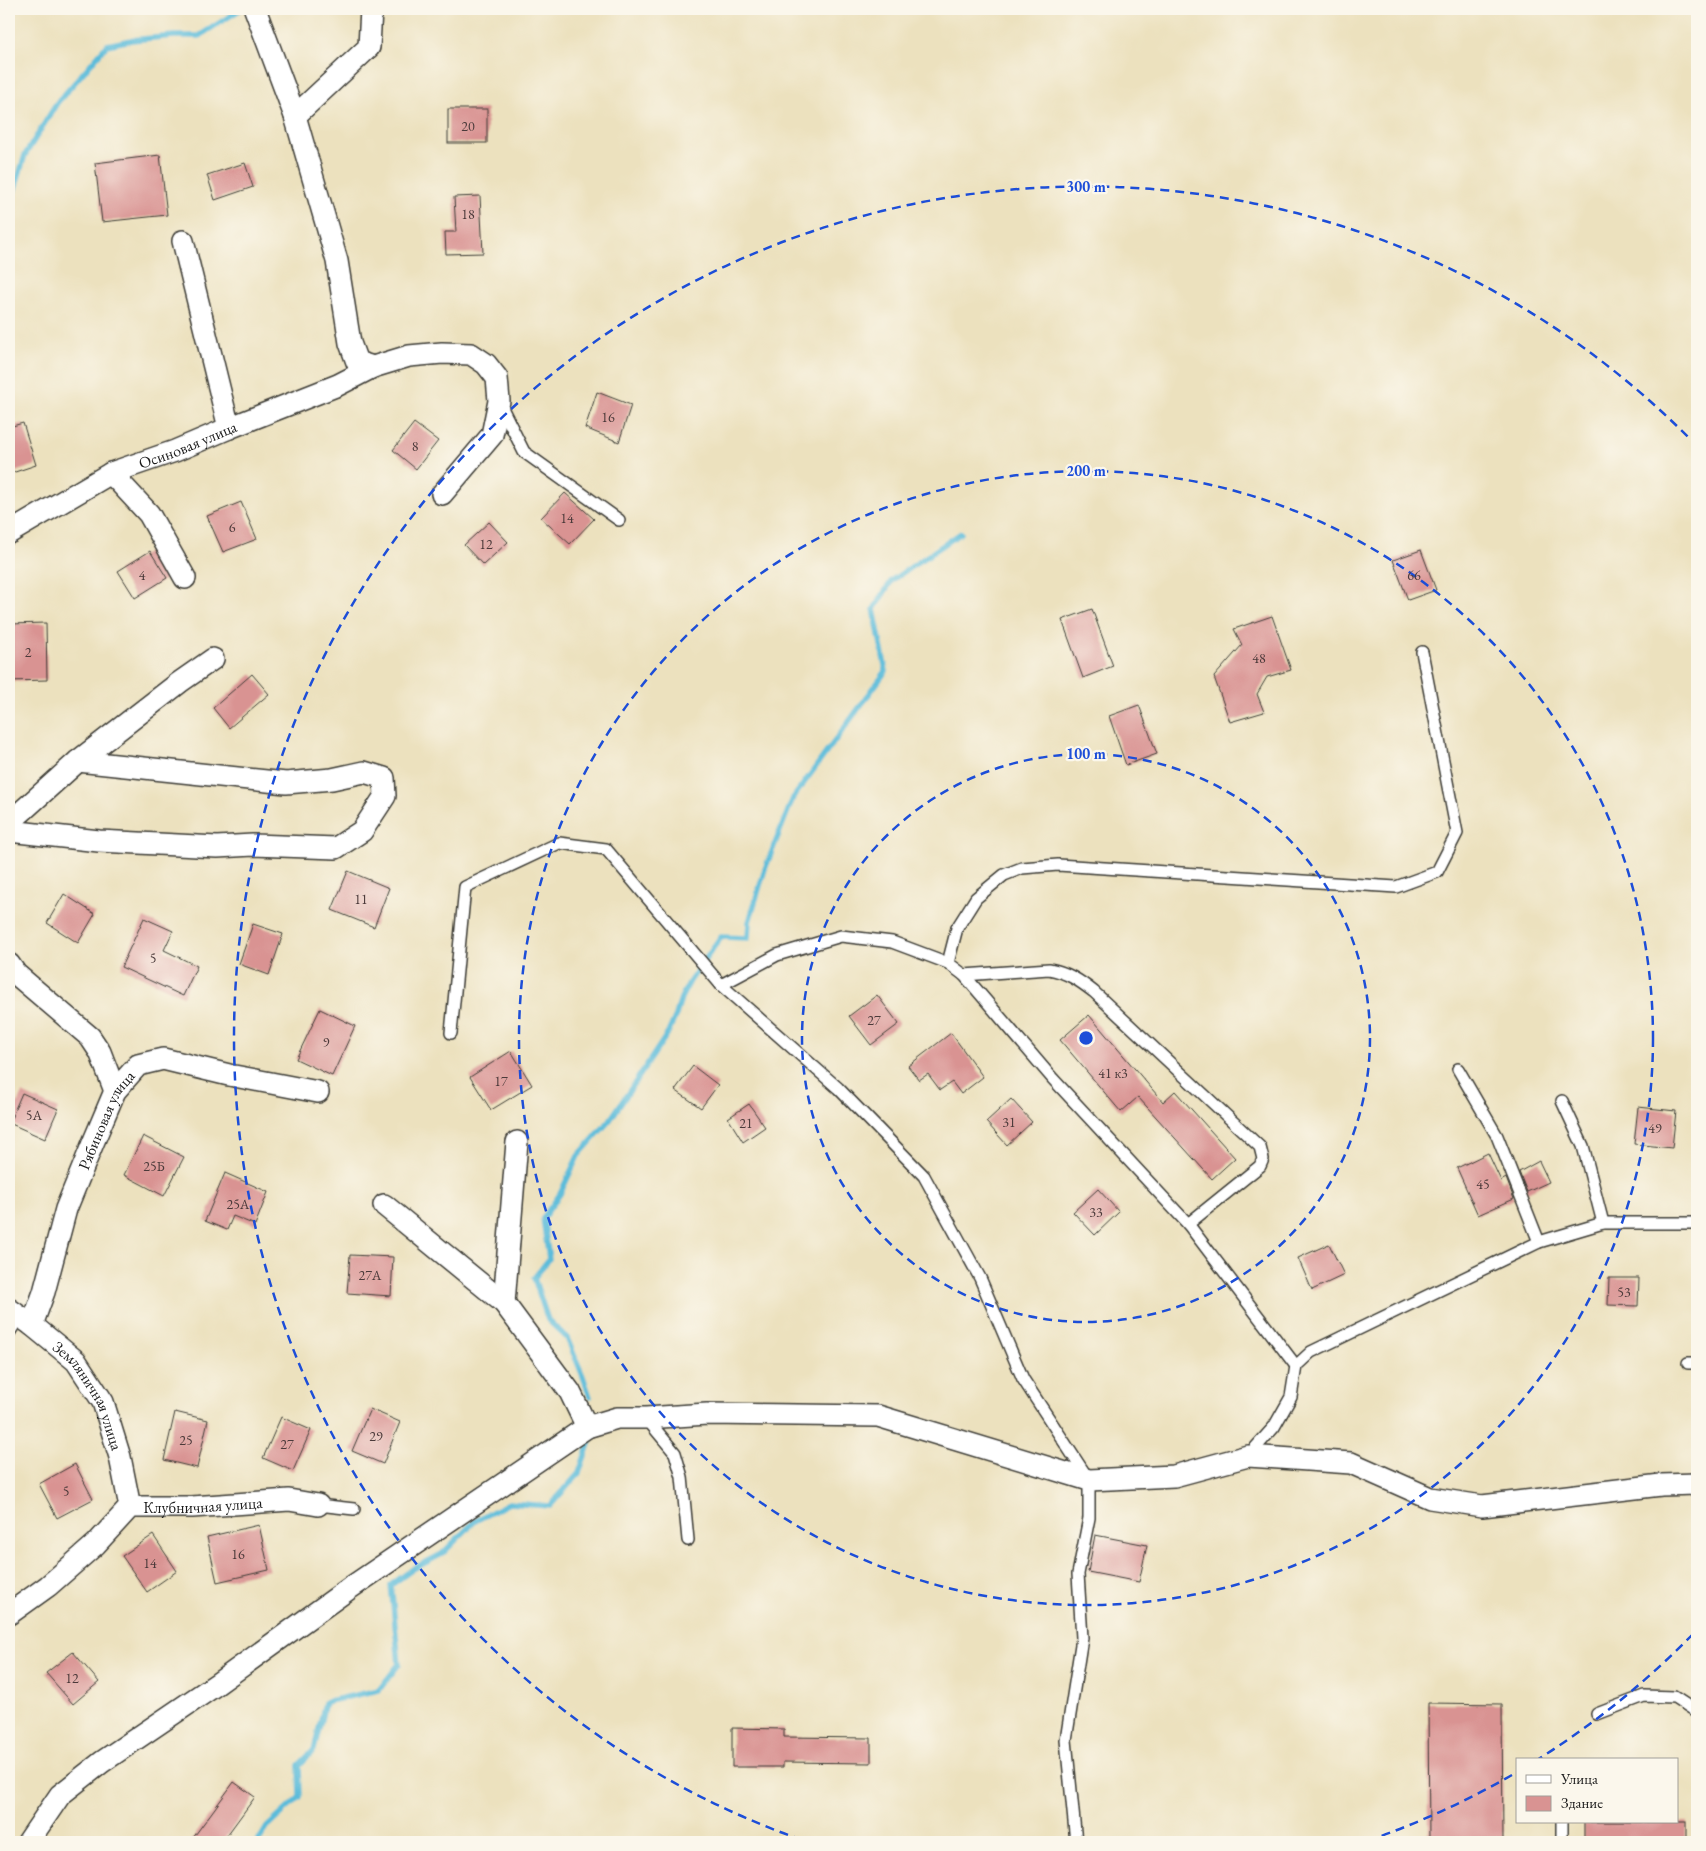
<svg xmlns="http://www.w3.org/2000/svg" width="1706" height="1851" viewBox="0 0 1706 1851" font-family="'EB Garamond',serif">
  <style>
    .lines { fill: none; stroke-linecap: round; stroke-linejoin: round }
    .stream { stroke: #5cbcda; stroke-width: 5.5 }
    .building { fill: #d99392 }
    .service-casing { stroke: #3b3a34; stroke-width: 14 }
    .minor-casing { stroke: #3b3a34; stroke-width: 24 }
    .service { stroke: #fff; stroke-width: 11 }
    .minor { stroke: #fff; stroke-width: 21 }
    .ring { fill: none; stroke: #1d4ed8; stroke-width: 2.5; stroke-dasharray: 9 6 }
    .labels { text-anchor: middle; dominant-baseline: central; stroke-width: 4.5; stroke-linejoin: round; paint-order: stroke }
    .number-label { font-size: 14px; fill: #4b3a3a }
    .street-label { font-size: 16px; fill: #1c1c1c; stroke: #fbf7ec }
    .centre { fill: #1d4ed8; stroke: #fbf7ec; stroke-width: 2.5 }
    .ring-label { font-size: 15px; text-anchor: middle; font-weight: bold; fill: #1d4ed8; stroke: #fbf7ec; stroke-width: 4.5; stroke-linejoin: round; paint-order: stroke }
  </style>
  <rect width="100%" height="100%" fill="#fbf7ec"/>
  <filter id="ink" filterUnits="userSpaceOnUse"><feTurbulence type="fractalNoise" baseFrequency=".02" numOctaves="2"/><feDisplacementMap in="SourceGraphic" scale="10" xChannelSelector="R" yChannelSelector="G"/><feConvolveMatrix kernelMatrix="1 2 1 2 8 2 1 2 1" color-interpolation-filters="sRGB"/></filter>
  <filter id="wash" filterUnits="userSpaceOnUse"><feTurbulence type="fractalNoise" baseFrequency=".0096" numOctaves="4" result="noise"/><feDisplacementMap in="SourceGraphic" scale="20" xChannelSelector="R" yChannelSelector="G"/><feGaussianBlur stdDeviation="1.12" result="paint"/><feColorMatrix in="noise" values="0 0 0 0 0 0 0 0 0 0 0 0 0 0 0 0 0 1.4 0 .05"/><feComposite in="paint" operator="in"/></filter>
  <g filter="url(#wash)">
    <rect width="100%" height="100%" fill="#ece1be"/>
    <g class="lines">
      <g class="stream">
        <path d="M9,208l16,-53 32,-52 50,-58 24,-5 43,-4h25l42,-27"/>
        <path d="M590,1397l-7,-21 -16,-38 -19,-18 -14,-42 15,-19 -6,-41 17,-24 18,-38 32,-36 58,-87 8,-18 5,-17 9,-17 31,-44 27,1 1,-16 16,-53 28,-71 93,-127 -12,-62 18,-29 69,-47"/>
        <path d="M258,1842l9,-15 33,-30 -1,-32 15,-15 11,-48 54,-12 20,-26 -8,-79 22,-16 29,-15 33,-33 34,-18 41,3 29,-33 11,-32"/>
      </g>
    </g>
    <g id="blocks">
      <g class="building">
        <rect x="448" y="109" width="39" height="34"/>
        <path d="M160,155l7,60 -65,7 -7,-59z"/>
        <path d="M245,163l8,24 -38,13 -8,-25z"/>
        <path d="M480,196l3,57 -37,1 -1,-22h11l-2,-35z"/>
        <path d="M597,392l34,13 -12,37 -34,-14z"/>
        <path d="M23,423l13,42 -27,9v-47z"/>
        <path d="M414,423l24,18 -22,28 -23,-19z"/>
        <path d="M565,493l29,26 -24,25 -29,-26z"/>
        <path d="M241,502l16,37 -34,13 -16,-36z"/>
        <path d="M489,522l19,20 -25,23 -19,-20z"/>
        <path d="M1421,550l15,40 -28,10 -15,-40z"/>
        <path d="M150,551l17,27 -32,20 -17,-27z"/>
        <path d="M1092,609l21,57 -30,12 -21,-58z"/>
        <path d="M1272,616l19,54 -24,7 -10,17 7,18 -34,10 -16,-45 28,-32 -8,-16z"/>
        <path d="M46,623l1,57 -38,1v-57z"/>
        <path d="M252,674l17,20 -40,34 -16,-20z"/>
        <path d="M1139,705l18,49 -31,11 -17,-49z"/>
        <path d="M348,871l41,17 -15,39 -42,-17z"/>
        <path d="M64,894l31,20 -17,29 -31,-20z"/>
        <path d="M144,918l29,13 -9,19 33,16 -14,30 -62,-29z"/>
        <path d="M253,924l30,10 -14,41 -30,-11z"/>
        <path d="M877,995l22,29 -28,21 -22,-29z"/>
        <path d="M320,1009l35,17 -23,50 -36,-17z"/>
        <path d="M1089,1015l74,87 12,-11 60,67 -23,21 -74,-82 -17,15 -61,-72z"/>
        <path d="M951,1033l32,44 -22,17 -9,-12 -12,8 -12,-16 -9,6 -11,-14z"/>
        <path d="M511,1051l21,34 -41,25 -21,-33z"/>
        <path d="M693,1066l25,19 -17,23 -26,-18z"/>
        <path d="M22,1093l36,16 -13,30 -36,-16z"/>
        <path d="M1011,1099l21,23 -25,23 -21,-23z"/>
        <path d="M749,1104l16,23 -22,15 -15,-24z"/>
        <path d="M1638,1107l38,4 -4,37 -38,-4z"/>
        <path d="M143,1136l41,21 -20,39 -40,-21z"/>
        <path d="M1488,1153l13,28 5,-3 8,21 -36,16 -21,-47z"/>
        <path d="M1539,1161l10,21 -22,10 -8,-20z"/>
        <path d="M225,1173l43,19 -13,33 -22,-9 -6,14 -22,-9z"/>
        <path d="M1098,1189l21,23 -24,23 -22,-23z"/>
        <path d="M1329,1244l15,31 -32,15 -14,-32z"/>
        <path d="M350,1255l43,2 -2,39 -44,-3z"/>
        <path d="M1609,1278h30l-1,28 -30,-1z"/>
        <path d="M370,1409l30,13 -17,42 -31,-13z"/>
        <path d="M175,1412l33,8 -11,48 -33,-8z"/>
        <path d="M281,1417l30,13 -18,41 -30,-13z"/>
        <path d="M75,1464l18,35 -36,19 -18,-34z"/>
        <path d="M259,1525l10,45 -52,12 -10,-45z"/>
        <path d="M153,1535l24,36 -30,21 -25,-36z"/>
        <path d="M1095,1535l52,10 -8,37 -51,-10z"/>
        <path d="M73,1652l26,30 -26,22 -27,-31z"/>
        <path d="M1428,1703l74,1 1,138h-74z"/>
        <path d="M732,1728l52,1v8l87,1v25l-88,-1v5h-51z"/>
        <path d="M234,1782l21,15 -33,45h-32z"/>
        <rect x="1584" y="1822" width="102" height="20"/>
      </g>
    </g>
  </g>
  <g filter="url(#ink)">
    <use href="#blocks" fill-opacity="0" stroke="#3b3a34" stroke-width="1"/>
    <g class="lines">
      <defs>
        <g id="service">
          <path d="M500,404l24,48 95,68"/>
          <path d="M948,963l9,-35 19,-30 28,-23 18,-7 36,-3 338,22 41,-15 20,-39 -35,-181"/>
          <path d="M964,975l85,-6c18,3 31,12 45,23l166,155 3,12 -3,7 -72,58"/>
          <path d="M721,985l56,-30 64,-19 51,6 56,21 16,12 89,104 135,145 108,142"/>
          <path d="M451,1033l14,-146 94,-44 47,6 115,136 117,103 86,88 56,102 43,101 66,101v38l-11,56 4,64 -16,102 10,102"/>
          <path d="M1458,1069l39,67 42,106"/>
          <path d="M1562,1101l21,45 20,77"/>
          <path d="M9,1333l11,-17"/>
          <path d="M1688,1363h9"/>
          <path d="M646,1418l29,35 7,24 6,63"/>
          <path d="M1248,1456l26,-29 17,-30 5,-31 15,-14 228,-110 64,-19h94"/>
          <path d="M318,1505l36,4"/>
          <path d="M1597,1714l47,-18 30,1 23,15"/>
          <path d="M1562,1822v20"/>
        </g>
        <g id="minor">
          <path d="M255,9l40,107 42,145 13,82 7,19 16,5"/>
          <path d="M295,116l74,-69 2,-38"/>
          <path d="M183,241l46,187"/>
          <path d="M111,473l38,41 36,64"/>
          <path id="s1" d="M9,533l102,-60 64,-22 54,-23 109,-43 35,-18 36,-11 33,-3 29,1 15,10 11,14 2,23 -7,34 -50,59"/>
          <path d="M9,823l69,-62 102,-79 33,-23"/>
          <path d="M9,831l90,10 118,6 36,-2 83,3 26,-17 23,-35 -1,-18 -20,-6 -32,7 -46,4 -208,-22"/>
          <path d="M9,964l7,10 74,63 10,15 15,39"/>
          <path d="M384,1205l120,98 66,89 17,35"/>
          <path d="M504,1303l13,-161"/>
          <path id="s2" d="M9,1309l23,16 44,36 27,41 17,55 10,50"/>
          <path id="s3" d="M32,1325l12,-33 22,-83 27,-66 22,-52 23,-26 25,-6 66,16 89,17"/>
          <path id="s4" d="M9,1614l39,-28 48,-42 34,-37h62l97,-7 29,5"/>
          <path d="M28,1842l32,-47 42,-33 115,-78 133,-96 237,-161 30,-9h29l61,-4 171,2 211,64 85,-4 74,-20 103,7 79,35 52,8 179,-21 36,-1"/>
        </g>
      </defs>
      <use href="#service" class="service-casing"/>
      <use href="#minor" class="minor-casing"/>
      <use href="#service" class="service"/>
      <use href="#minor" class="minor"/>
    </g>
  </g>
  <g class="ring">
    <circle cx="1086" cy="1038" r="284"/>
    <circle cx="1086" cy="1038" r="567"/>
    <path d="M1693 1634A851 851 0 0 1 1537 1760M1512 1775A851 851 0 0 1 1370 1840M802 1840A851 851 0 1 1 1693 442"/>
  </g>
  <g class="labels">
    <g class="number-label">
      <text x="468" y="126">20</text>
      <text x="468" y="214">18</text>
      <text x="608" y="417">16</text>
      <text x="415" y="446">8</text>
      <text x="567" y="518">14</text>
      <text x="232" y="527">6</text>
      <text x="486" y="544">12</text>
      <text x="142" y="575">4</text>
      <text x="1414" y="575">66</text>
      <text x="28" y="652">2</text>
      <text x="1259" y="658">48</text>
      <text x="361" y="899">11</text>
      <text x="153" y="958">5</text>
      <text x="874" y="1020">27</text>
      <text x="326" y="1042">9</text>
      <text x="1113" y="1073">41 к3</text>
      <text x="501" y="1081">17</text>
      <text x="34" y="1115">5А</text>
      <text x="1009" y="1122">31</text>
      <text x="746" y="1123">21</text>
      <text x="1655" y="1128">49</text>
      <text x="154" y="1166">25Б</text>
      <text x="1483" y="1184">45</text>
      <text x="238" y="1204">25А</text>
      <text x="1096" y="1212">33</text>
      <text x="370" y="1275">27А</text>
      <text x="1624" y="1292">53</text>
      <text x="376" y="1436">29</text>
      <text x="186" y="1440">25</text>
      <text x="287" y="1444">27</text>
      <text x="66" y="1491">5</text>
      <text x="238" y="1554">16</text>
      <text x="150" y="1563">14</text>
      <text x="72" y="1678">12</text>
    </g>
    <g class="street-label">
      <text stroke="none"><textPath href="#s1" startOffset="200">Осиновая улица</textPath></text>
      <text stroke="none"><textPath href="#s3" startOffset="219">Рябиновая улица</textPath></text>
      <text stroke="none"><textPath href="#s2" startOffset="121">Земляничная улица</textPath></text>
      <text stroke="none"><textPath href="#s4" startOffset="235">Клубничная улица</textPath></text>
    </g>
  </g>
  <circle cx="1086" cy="1038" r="8" class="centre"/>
  <g class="ring-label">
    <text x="1086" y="192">300 m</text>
    <text x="1086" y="476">200 m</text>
    <text x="1086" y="759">100 m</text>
  </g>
  <rect width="1706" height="1851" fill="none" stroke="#fbf7ec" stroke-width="30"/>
  <rect x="1516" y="1758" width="162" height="65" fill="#fbf7ec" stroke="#a29f99"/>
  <rect x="1526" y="1775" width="25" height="8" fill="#ffffff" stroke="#a29f99"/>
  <text x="1561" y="1784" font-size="15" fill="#1c1c1c">Улица</text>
  <rect x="1526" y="1796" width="25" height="15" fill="#d99392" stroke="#a29f99"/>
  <text x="1561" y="1808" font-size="15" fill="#1c1c1c">Здание</text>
</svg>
